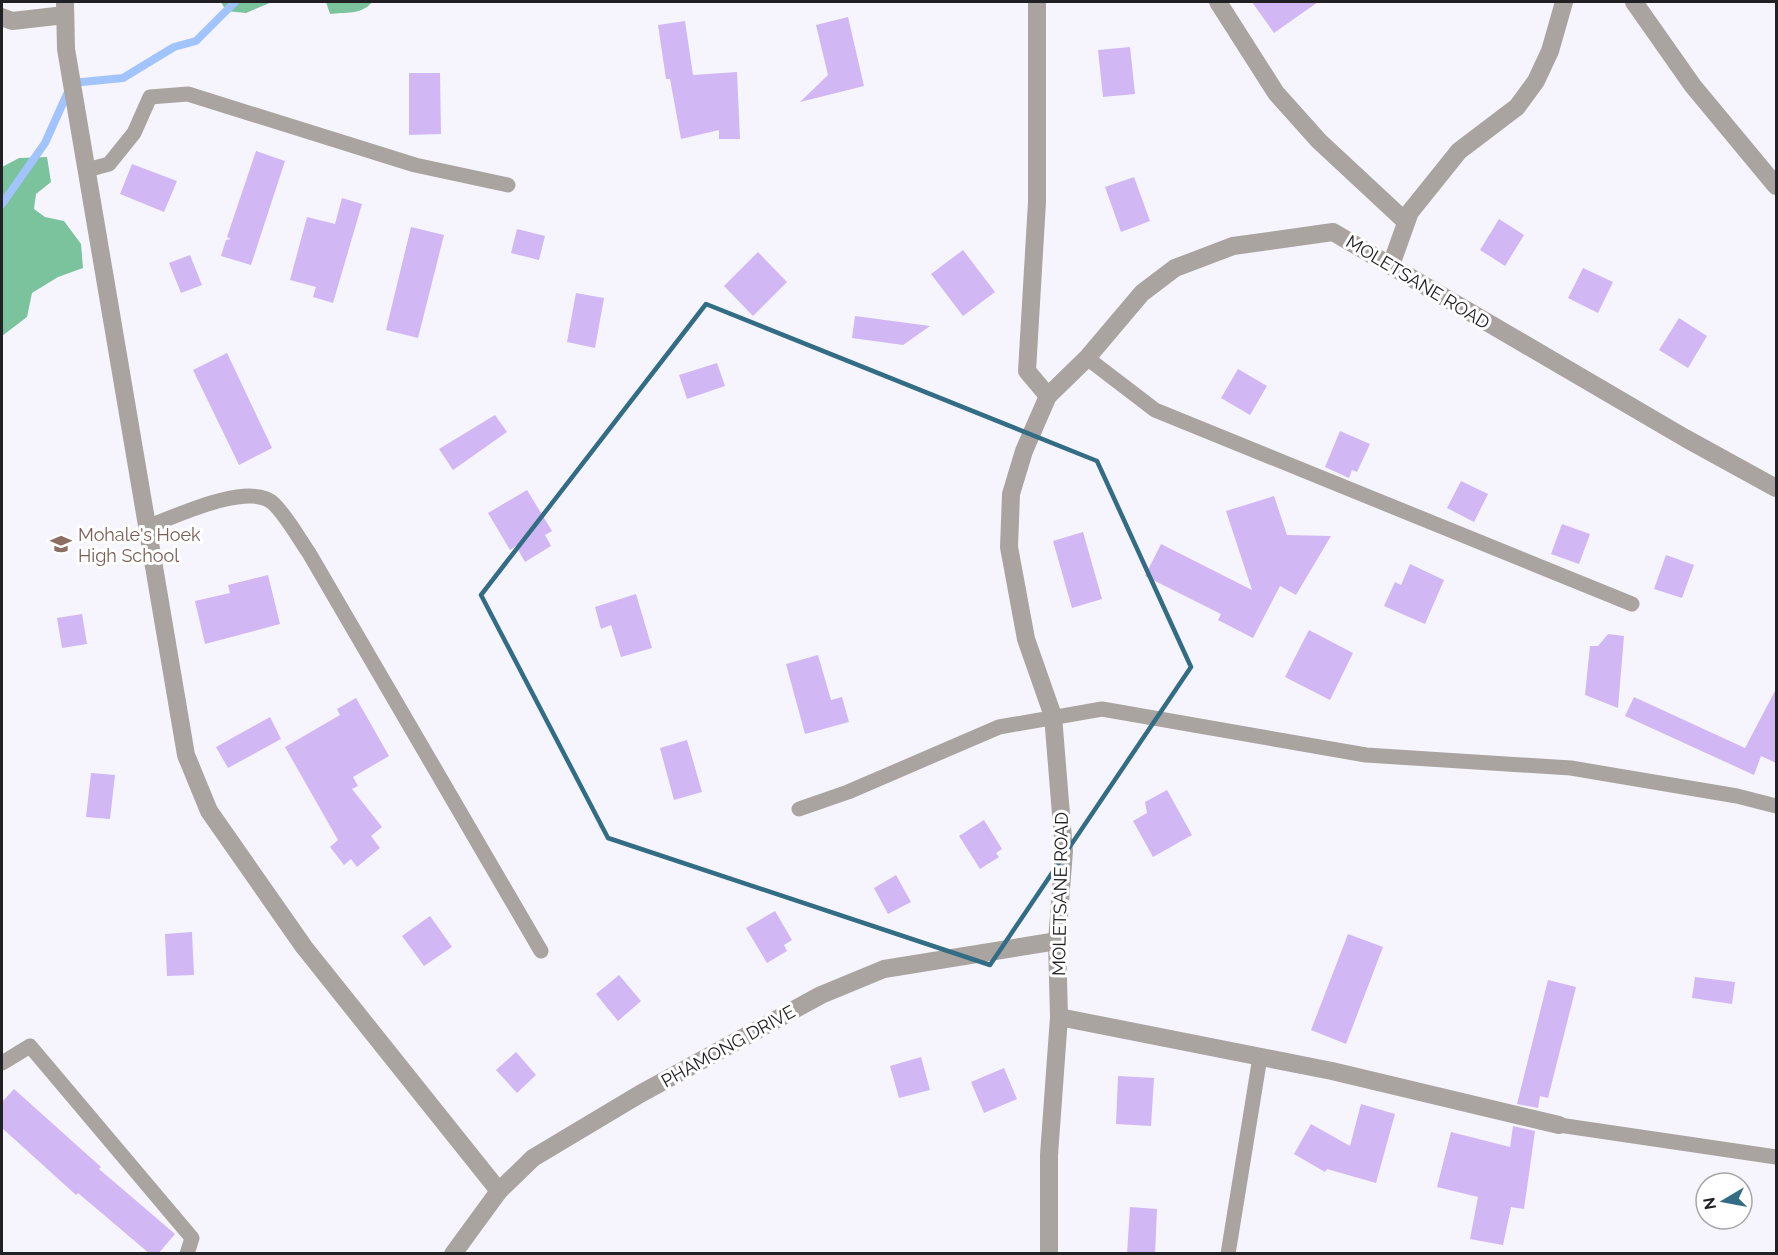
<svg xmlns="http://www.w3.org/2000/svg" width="1778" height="1255" viewBox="0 0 1778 1255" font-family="Raleway,sans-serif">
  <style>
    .forest { fill: #7bc39d }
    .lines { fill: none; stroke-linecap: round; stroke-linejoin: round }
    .stream { stroke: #a2c4fe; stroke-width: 8 }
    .building { fill: #d2b7f5 }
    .lane { stroke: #aaa4a0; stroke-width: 15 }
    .street { stroke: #aaa4a0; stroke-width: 18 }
    .marked { fill: none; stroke: #336c85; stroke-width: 4.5; stroke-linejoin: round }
    .labels { text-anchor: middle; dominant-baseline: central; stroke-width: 6; stroke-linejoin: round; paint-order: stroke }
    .street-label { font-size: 18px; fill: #202025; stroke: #fff }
    .education-label { font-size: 18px; fill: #785e54; stroke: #fff; text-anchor: start }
  </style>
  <rect width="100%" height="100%" fill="#f6f5fe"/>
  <g class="forest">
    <path d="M221,2h51l-26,11 -20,-2z"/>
    <path d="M326,2h46c-10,13 -27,10 -42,12z"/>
    <path d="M47,157l4,25 -15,12 -2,15 11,8 19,4 17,23 2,24 -25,9 -26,16 -5,24 -25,19v-169l17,-9z"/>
  </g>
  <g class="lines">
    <path class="stream" d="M2,204l43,-61 27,-60 51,-5 51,-31 22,-6 39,-39"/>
  </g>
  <g class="building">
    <path d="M1252,2h66l-44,31z"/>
    <path d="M848,17l16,69 -64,16 28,-27 -12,-50z"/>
    <path d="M685,21l8,54 44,-3 3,67h-21v-9l-38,9 -11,-60h-4l-8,-54z"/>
    <path d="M1130,47l5,47 -32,3 -5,-47z"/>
    <path d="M409,73h31l1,61 -32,1z"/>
    <path d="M256,151l29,10 -34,104 -30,-9 5,-16 5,-1 -4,-2z"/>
    <path d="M132,164l45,17 -13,31 -44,-18z"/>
    <path d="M1134,177l16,44 -29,11 -16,-45z"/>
    <path d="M342,198l20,6 -29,99 -20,-6 3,-10 -26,-7 17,-63 28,7z"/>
    <path d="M1499,219l25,16 -19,31 -25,-16z"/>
    <path d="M411,227l33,8 -26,103 -32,-8z"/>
    <path d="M517,229l28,7 -6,24 -28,-7z"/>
    <path d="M963,250l32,42 -32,24 -32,-42z"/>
    <path d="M758,252l29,30 -34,34 -29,-30z"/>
    <path d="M190,255l12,30 -21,8 -12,-30z"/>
    <path d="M1583,268l30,14 -15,31 -30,-15z"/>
    <path d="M576,293l28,5 -9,50 -28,-6z"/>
    <path d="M855,316l75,10 -27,19 -51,-7z"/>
    <path d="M1679,318l28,18 -19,32 -29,-18z"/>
    <path d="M227,353l45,95 -33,17 -46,-95z"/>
    <path d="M717,363l8,23 -38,13 -8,-24z"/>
    <path d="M1238,369l29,17 -17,29 -29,-17z"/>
    <path d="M495,415l12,17 -54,38 -14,-21z"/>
    <path d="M1340,431l30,13 -13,28 -5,-2 -3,8 -24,-11z"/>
    <path d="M1461,481l27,13 -14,28 -27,-14z"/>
    <path d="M527,490l25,41 -7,4 6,11 -26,16 -9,-16 -6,4 -22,-37z"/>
    <path d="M1274,496l13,39 44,1 -35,59 -16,-9 -27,52 -35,-18 3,-6 -76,-38 16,-32 91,46 -26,-79z"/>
    <path d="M1562,524l28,10 -11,30 -28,-10z"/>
    <path d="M1083,532l19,67 -30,9 -19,-67z"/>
    <path d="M1666,555l28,10 -12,33 -28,-9z"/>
    <path d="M1410,564l34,16 -19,44 -41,-18 11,-24 6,3z"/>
    <path d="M268,575l12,49 -75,20 -10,-43 35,-8 -2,-8z"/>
    <path d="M636,594l16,54 -31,9 -10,-32 -10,4 -6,-22z"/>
    <path d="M82,614l5,30 -25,4 -5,-30z"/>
    <path d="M1309,630l44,23 -23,47 -45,-23z"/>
    <path d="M1608,634l16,2 -6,72 -33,-13 5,-49h8z"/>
    <path d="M818,655l13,45 11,-3 7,25 -44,12 -19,-70z"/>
    <path d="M1776,689v74l-15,-7 -7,19 -129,-59 9,-19 111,51z"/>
    <path d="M356,698l33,58 -36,21 5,9 -6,3 30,38 -11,9 9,12 -23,19 -6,-8 -7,6 -14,-18 8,-7 -53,-93 55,-32 -3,-6z"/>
    <path d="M270,717l11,22 -53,29 -12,-21z"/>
    <path d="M687,740l15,52 -28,8 -14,-52z"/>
    <path d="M91,773l24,2 -5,44 -24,-2z"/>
    <path d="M1167,790l25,45 -39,22 -20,-36 14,-8 -2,-11z"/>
    <path d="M984,820l18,29 -6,4 3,4 -19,12 -21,-33z"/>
    <path d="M896,875l15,27 -23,12 -14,-26z"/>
    <path d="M775,911l17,29 -8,5 3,6 -20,12 -21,-35z"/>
    <path d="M430,916l22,31 -28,19 -22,-30z"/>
    <path d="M192,932l2,43 -27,1 -2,-42z"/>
    <path d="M1348,934l35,13 -37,97 -35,-14z"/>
    <path d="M619,975l22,26 -23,20 -22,-27z"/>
    <path d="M1695,977l40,5 -3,22 -40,-6z"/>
    <path d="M1548,980l28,7 -28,111 -8,-2 -2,12 -21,-4z"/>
    <path d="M516,1052l20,23 -19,18 -21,-23z"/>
    <path d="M921,1057l9,33 -31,8 -9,-32z"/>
    <path d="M1004,1068l13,31 -33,14 -13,-31z"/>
    <path d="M1118,1076l36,2 -3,48 -35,-2z"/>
    <path d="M14,1089l87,78 -2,2 76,65 -17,20h-8l-72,-61 -2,2 -74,-67v-26z"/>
    <path d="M1361,1104l34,10 -19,69 -49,-14 -2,3 -31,-18 17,-30 39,22z"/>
    <path d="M1513,1126l22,5 -11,78 -13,-2 -8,38 -33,-6 8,-42 -41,-10 14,-55 59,15z"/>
    <path d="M1130,1207l27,2 -2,45h-28z"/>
  </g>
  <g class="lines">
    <g class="lane">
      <path d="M87,170l22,-6 25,-31 16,-36 38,-3 227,71 93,20"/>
      <path d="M1087,358l68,52 477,194"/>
      <path d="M147,527c27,-10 103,-47 127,-23 13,13 24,33 35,49l232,398"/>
      <path d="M799,809l49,-17 151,-65 103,-18 264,46 205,13 166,28 39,10"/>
      <path d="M2,1063l28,-17 162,192 -5,16"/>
      <path d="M1559,1125l217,32"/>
      <path d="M1228,1254l32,-197"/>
    </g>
    <g class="street">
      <path d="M65,2l1,47 120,706 23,56 95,136 195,244"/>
      <path d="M1037,2v200l-10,169 21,25"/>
      <path d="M1218,2l58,91 43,48 86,80"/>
      <path d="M1634,2l59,84 83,100"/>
      <path d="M2,17l10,4 53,-6"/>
      <path d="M1391,265l19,-53 49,-61 58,-44 19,-26 14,-30 14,-49"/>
      <path d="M1059,1017l273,54 227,54"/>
      <path d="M453,1254l46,-63 34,-33 107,-64 181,-99 63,-26 173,-28"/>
      <path d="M1049,1254v-99l10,-138 -2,-76 7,-90 -11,-135 -27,-77 -17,-92 2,-53 13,-43 24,-55 39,-38 55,-65 33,-25 58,-22 100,-14 352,206 91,50"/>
    </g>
  </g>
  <path class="marked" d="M706,304l391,157 94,206 -201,298 -382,-127 -127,-243z"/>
  <defs>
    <symbol id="school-bare" viewBox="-9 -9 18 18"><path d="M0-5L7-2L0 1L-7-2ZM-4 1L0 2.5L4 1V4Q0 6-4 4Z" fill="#8d6e63" stroke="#fff" stroke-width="2.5" paint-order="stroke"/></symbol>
  </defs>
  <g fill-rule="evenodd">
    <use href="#school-bare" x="46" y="529" width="30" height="30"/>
  </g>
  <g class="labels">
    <g class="street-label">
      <text transform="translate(1418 282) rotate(31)">MOLETSANE ROAD</text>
      <text transform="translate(1060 894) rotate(-89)">MOLETSANE ROAD</text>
      <text transform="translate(728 1046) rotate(-29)">PHAMONG DRIVE</text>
    </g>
    <g class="education-label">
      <text x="78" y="534">Mohale's Hoek<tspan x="78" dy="21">High School</tspan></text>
    </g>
  </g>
  <rect width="1778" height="1255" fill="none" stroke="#202025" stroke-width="6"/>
  <g transform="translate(1724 1201) rotate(260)"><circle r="28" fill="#ffffff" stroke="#a6a6a8" stroke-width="1.5"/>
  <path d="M0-4.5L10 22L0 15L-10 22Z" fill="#336c85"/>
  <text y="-9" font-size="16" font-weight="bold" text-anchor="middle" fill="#202025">N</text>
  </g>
</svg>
